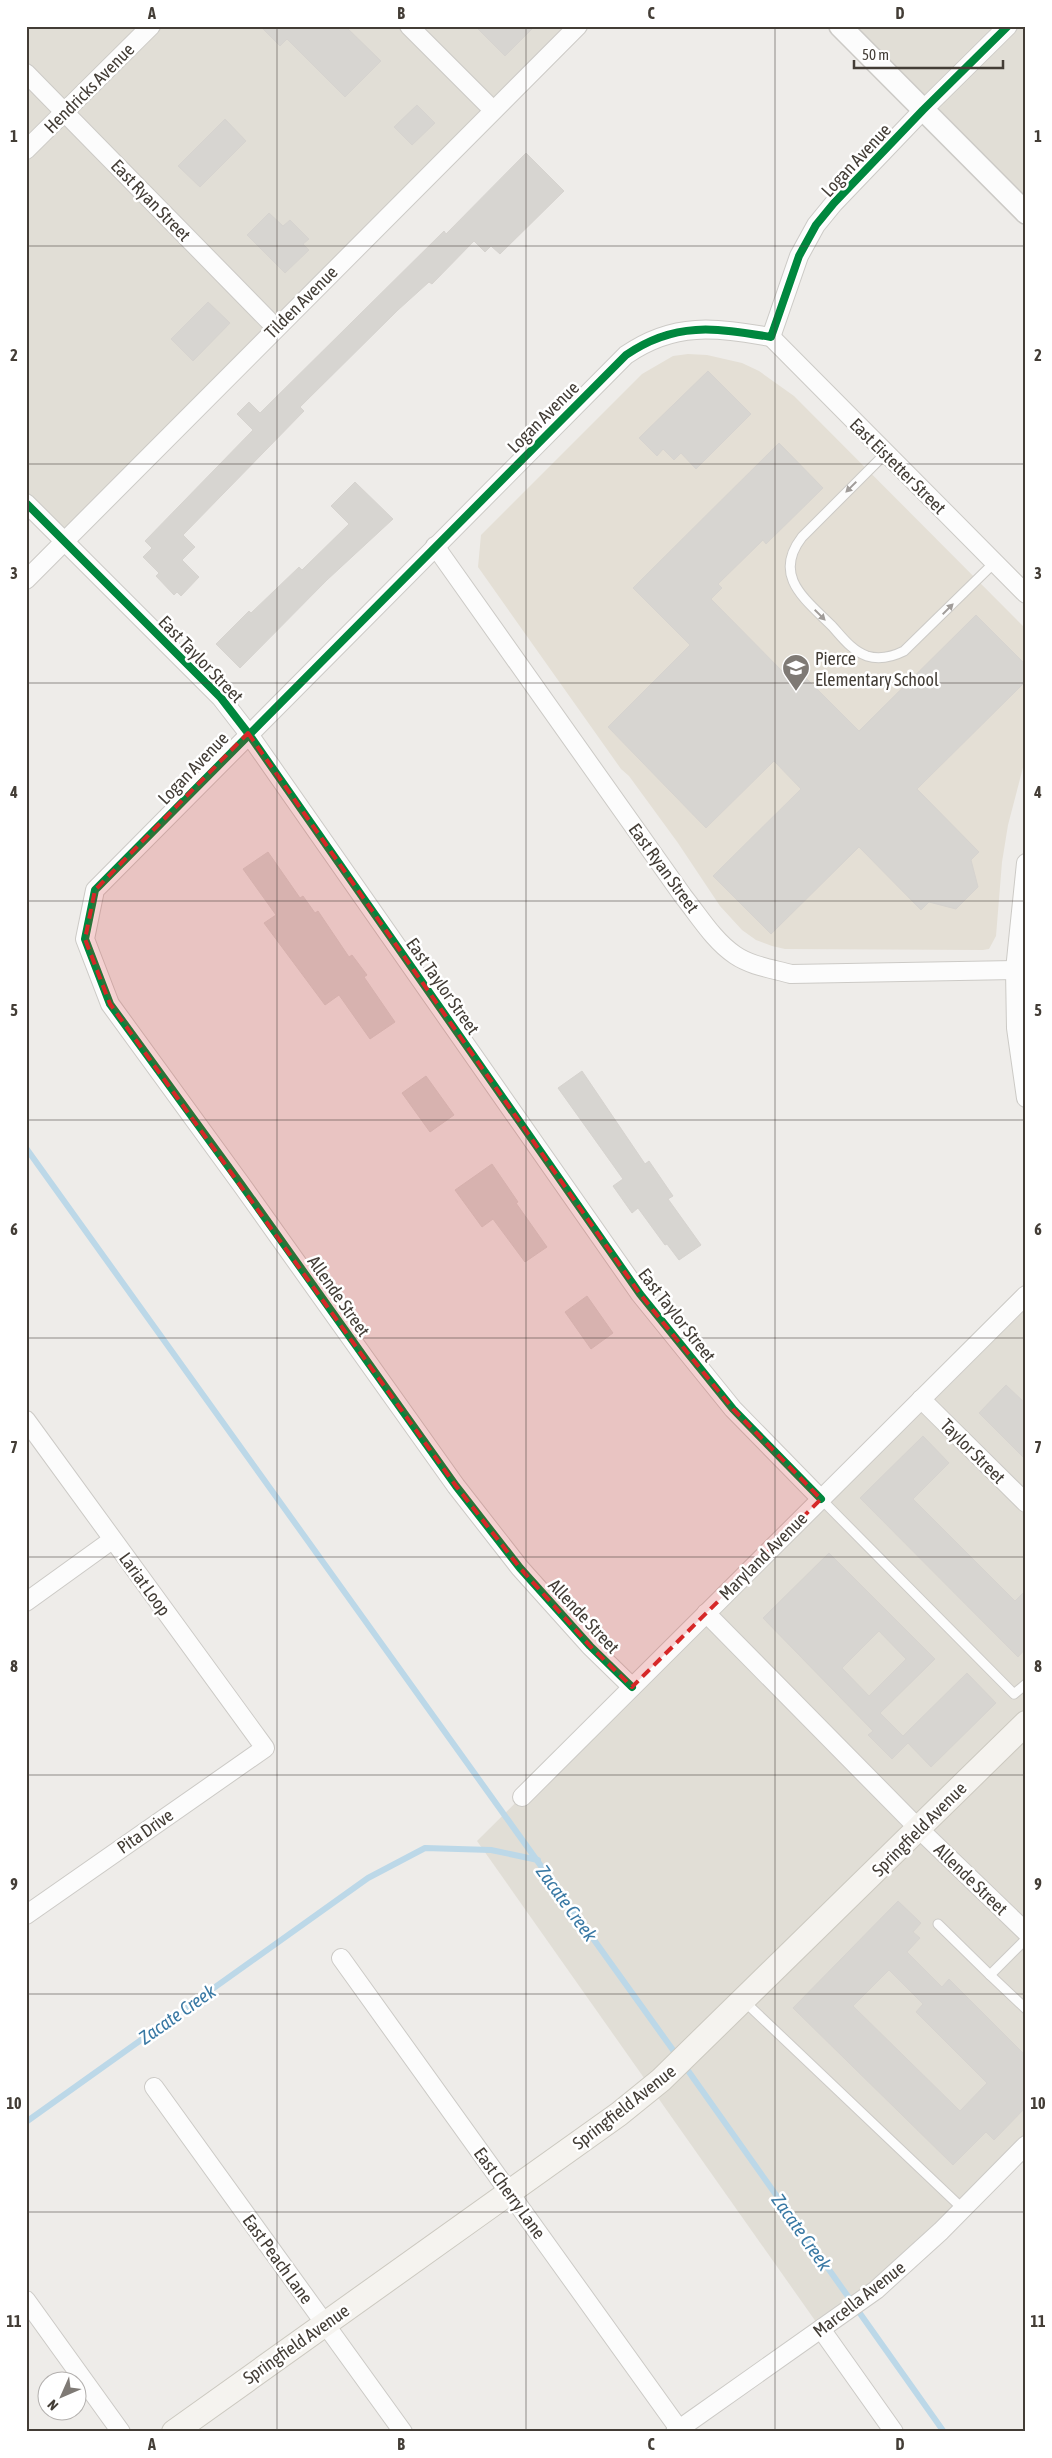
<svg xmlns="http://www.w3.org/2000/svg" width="1052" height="2458" viewBox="0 0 1052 2458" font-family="'Asap Condensed',sans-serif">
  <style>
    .residential { fill: #e1ded6 }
    .education { fill: #e4dfd5 }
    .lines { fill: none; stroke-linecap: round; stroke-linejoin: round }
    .stream { stroke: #bcd8e8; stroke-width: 6 }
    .building { fill: #d7d5d1; stroke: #d6d3cf; fill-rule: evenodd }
    .service-casing { stroke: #cccac6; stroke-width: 11 }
    .minor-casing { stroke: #cccac6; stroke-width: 20 }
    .tertiary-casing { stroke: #cccac6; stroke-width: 24 }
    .secondary-casing { stroke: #ccc9c0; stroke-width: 26 }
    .service { stroke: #fcfcfc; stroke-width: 9 }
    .minor { stroke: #fcfcfc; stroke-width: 18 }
    .tertiary { stroke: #fcfcfc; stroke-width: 21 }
    .secondary { stroke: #f5f3ef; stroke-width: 24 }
    .cycleway-casing { stroke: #fff; stroke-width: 11 }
    .cycleway { stroke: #00873e; stroke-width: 8 }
    .oneway { fill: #a09c99 }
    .marked { fill: #d62828; fill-opacity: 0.2; stroke: #d62828; stroke-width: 4; stroke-dasharray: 10 6; stroke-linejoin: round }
    .grid { fill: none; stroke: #433d36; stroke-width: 1; stroke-opacity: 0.55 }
    .labels { text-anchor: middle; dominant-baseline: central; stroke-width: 5; stroke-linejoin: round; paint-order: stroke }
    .street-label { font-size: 18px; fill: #433d36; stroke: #fff }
    .poi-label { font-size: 18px; fill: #433d36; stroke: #fff; text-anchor: start }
    .water-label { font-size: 19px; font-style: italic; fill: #3a79a4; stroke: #fff }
    .neatline { fill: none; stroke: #433d36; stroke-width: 2 }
    .grid-label { font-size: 16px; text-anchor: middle; font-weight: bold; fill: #433d36 }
  </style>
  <rect width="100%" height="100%" fill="#eeece9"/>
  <g class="residential">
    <path d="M26,26h552l-513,516 -39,-39z"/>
    <path d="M840,26h186v187z"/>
    <path d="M1026,1295v850l-205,184 -344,-488z"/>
  </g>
  <path class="education" d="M688,354l19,1 35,8 17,8 35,25 232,233v127l-18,69 -6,37 -6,74 -7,13 -6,1 -198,-1 -13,-3 -16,-6 -14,-10 -22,-24 -42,-63 -49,-67 -8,-7 -143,-202 3,-32 161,-161 31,-18z"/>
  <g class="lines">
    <g class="stream">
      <path d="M26,1148l652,909"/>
      <path d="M684,2065l260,367"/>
      <path d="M26,2122l342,-244 57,-30 66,2 47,10"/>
    </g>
  </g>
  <g class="building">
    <path d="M260,26h85l36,35 -36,36 -58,-58 -7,7z"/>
    <path d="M475,26h60l-30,30z"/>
    <path d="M417,105l18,18 -23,22 -18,-18z"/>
    <path d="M225,119l21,22 -46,46 -22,-21z"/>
    <path d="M526,153l38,38 -64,63 -9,-8 -6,6 -11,-11 -42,43 -3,-2 -31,28 -98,97 4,4 -121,124 12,12 -13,13 17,17 -18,19 -4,-4 -3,3 -18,-19 3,-3 -16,-16 9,-9 -7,-7 108,-111 -16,-16 12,-12 11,11 184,-182 2,3z"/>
    <path d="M269,213l14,13 7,-6 19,19 -6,5 6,6 -24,23 -38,-38z"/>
    <path d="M208,302l22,21 -37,38 -22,-22z"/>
    <path d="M708,371l43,43 -55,55 -15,-16 -7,7 -11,-11 -6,7 -18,-18z"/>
    <path d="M779,443l44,45 -57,56 -3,-4 -45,44 4,4 -11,11 75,76 8,-9 65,65 117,-116 50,50v16l-109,108 62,63 -8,8 7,27 -22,22 -27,-7 -8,8 -62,-63 -88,87 -58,-58 88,-87 -27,-28 -68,67 -98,-101 82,-82 -57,-57z"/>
    <path d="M355,482l38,37 -66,61 -87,88 -24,-24 33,-33 2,2 48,-46 3,3 47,-46 -18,-18z"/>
    <path d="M268,852l32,46 3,-2 12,17 3,-2 31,46 3,-2 15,20 -3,2 31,45 -25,17 -31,-44 -14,10 -61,-82 12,-8 -33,-46z"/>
    <path d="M582,1071l63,93 4,-3 24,35 -5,3 33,46 -22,15 -12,-16 -2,1 -27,-37 -6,5 -19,-27 10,-7 -65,-91z"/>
    <path d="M426,1076l28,39 -24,17 -28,-39z"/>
    <path d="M492,1164l26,38 -2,1 31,44 -22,15 -32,-43 -11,8 -27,-37z"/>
    <path d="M587,1296l26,37 -22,16 -26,-37z"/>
    <path d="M1006,1385l20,19v56l-47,-47z"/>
    <path d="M923,1436l26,27 -36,36 102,102 11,-11v58l-8,9 -158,-159z"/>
    <path d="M829,1553l106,106 -55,54 23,23 64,-63 29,30 -65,64 -23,-24 -16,16 -24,-24 5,-4 -110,-113zM879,1631l27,28 -37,37 -27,-28z"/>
    <path d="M898,1901l23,22 -8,9 7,6 -13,14 35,35 7,-8 77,77v51l-32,33 -8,-8 -33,33 -160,-157zM889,1970l34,34 -7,8 71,71 -27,28 -107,-105z"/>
  </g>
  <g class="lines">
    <defs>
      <g id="service">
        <path d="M886,453l-84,84c-30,39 3,62 30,89 10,11 20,25 35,30 13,4 25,1 37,-5l90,-88"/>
        <path d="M821,1499l193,195 12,-10"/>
        <path d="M938,1924l52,51 36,-36"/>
        <path d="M990,1975l36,34"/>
        <path d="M744,2001l219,208"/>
      </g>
      <g id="minor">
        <path d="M409,26l84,84"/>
        <path d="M26,73l250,255"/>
        <path d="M26,150l125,-124"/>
        <path d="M771,337l255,257"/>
        <path d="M26,503l195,195 27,35 392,561 93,115 88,90"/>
        <path d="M435,546l248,350c16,20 31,45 52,59 16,11 38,14 56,19l224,-4"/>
        <path d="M26,580l552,-554"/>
        <path d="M1026,863l-11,107 1,58 10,70"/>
        <path d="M921,1399l105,104"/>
        <path d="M26,1420l239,328 -239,167"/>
        <path d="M26,1602l86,-62"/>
        <path d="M706,1613l213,216 107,103"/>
        <path d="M632,1687l-42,-41 -70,-78 -64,-82 -215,-302 -131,-180 -25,-65 10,-49 531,-535c49,-34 90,-27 145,-18l28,-81 17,-31 18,-22 89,-93 85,-84"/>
        <path d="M522,1797l504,-502"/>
        <path d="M341,1958l338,471"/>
        <path d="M154,2087l249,345"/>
        <path d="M26,2300l95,132"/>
        <path d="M821,2329l73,103"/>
        <path d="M675,2432l201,-142 65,-59 85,-86"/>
      </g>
      <path id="tertiary" d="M840,26l186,187"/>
      <path id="secondary" d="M174,2432l445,-318 42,-34 365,-357"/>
    </defs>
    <use href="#service" class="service-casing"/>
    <use href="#minor" class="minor-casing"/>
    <use href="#tertiary" class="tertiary-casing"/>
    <use href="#secondary" class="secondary-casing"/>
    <use href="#service" class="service"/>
    <use href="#minor" class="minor"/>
    <use href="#tertiary" class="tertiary"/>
    <use href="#secondary" class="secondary"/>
    <defs>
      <g id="cycleway">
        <path d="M26,503l195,195 27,35 392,561 93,115 88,90"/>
        <path d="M632,1687l-42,-41 -70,-78 -64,-82 -215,-302 -131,-180 -25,-65 10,-49 531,-535c49,-34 90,-27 145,-18l28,-81 17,-31 18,-22 89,-93 85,-84"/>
      </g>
    </defs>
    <use href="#cycleway" class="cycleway-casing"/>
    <use href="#cycleway" class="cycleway"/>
  </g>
  <defs><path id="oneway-solid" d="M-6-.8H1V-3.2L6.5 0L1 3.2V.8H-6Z" transform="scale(1.25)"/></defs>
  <g class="oneway">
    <use href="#oneway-solid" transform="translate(851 487) rotate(135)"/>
    <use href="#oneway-solid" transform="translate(948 609) rotate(-45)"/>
    <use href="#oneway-solid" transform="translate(820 615) rotate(45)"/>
  </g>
  <path class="marked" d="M248,733l392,561 93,115 88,90 -189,188 -42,-41 -70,-78 -64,-82 -346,-482 -25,-65 10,-49z"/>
  <path class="grid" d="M277,26v2406M526,26v2406M775,26v2406M26,246h1000M26,464h1000M26,683h1000M26,901h1000M26,1120h1000M26,1338h1000M26,1557h1000M26,1775h1000M26,1994h1000M26,2212h1000"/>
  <defs>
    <symbol id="school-pin" viewBox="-11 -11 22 30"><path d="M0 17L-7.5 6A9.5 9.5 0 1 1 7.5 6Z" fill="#7f7a75" stroke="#fff"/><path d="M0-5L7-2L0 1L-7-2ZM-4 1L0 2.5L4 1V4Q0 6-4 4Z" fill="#fff"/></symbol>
  </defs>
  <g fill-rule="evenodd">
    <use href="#school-pin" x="780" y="652" width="32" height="43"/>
  </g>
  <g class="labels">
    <g class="street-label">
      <text transform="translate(89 88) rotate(-45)">Hendricks Avenue</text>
      <text transform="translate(856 160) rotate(-47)">Logan Avenue</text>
      <text transform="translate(151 200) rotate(46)">East Ryan Street</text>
      <text transform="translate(301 302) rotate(-45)">Tilden Avenue</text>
      <text transform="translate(543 417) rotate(-45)">Logan Avenue</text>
      <text transform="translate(898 466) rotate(45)">East Eistetter Street</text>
      <text transform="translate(201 659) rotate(46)">East Taylor Street</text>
      <text transform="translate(193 768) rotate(-46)">Logan Avenue</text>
      <text transform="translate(664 868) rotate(54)">East Ryan Street</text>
      <text transform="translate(443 986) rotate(55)">East Taylor Street</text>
      <text transform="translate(339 1296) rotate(55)">Allende Street</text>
      <text transform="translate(677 1315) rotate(52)">East Taylor Street</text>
      <text transform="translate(973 1451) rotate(45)">Taylor Street</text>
      <text transform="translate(763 1556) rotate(-45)">Maryland Avenue</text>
      <text transform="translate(145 1584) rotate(54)">Lariat Loop</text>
      <text transform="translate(584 1616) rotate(47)">Allende Street</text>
      <text transform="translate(919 1829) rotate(-45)">Springfield Avenue</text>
      <text transform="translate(145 1831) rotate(-35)">Pita Drive</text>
      <text transform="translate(971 1879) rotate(44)">Allende Street</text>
      <text transform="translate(624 2107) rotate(-38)">Springfield Avenue</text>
      <text transform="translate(510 2193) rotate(54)">East Cherry Lane</text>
      <text transform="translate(278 2259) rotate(54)">East Peach Lane</text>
      <text transform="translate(859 2299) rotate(-38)">Marcella Avenue</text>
      <text transform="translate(296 2344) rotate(-35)">Springfield Avenue</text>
    </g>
    <g class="poi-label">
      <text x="815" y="658">Pierce<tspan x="815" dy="21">Elementary School</tspan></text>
    </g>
    <g class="water-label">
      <text transform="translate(567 1903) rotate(54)">Zacate Creek</text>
      <text transform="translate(177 2014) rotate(-35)">Zacate Creek</text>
      <text transform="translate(802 2232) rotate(55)">Zacate Creek</text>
    </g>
  </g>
  <rect width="1052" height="2458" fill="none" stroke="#ffffff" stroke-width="55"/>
  <g transform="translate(62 2396) rotate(225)"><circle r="24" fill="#ffffff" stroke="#b4b1af"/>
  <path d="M0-4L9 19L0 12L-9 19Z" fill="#7f7a75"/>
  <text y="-8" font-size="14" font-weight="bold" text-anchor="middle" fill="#433d36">N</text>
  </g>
  <path d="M854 60v8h149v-8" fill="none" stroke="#433d36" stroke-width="2.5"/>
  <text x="862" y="60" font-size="15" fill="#433d36" stroke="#ffffff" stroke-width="4" paint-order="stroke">50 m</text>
  <rect x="28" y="28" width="996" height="2402" class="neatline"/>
  <g class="grid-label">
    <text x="152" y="19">A</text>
    <text x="401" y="19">B</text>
    <text x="651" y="19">C</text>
    <text x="900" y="19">D</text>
    <text x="14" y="142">1</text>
    <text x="1038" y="142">1</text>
    <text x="14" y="361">2</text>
    <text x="1038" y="361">2</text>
    <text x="14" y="579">3</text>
    <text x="1038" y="579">3</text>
    <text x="14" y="798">4</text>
    <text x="1038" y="798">4</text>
    <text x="14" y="1016">5</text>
    <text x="1038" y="1016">5</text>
    <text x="14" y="1235">6</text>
    <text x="1038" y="1235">6</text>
    <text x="14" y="1453">7</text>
    <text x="1038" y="1453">7</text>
    <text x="14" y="1672">8</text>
    <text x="1038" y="1672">8</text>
    <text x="14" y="1890">9</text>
    <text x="1038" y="1890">9</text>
    <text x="14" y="2109">10</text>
    <text x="1038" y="2109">10</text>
    <text x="14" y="2327">11</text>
    <text x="1038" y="2327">11</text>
    <text x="152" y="2450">A</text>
    <text x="401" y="2450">B</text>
    <text x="651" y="2450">C</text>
    <text x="900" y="2450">D</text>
  </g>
</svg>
